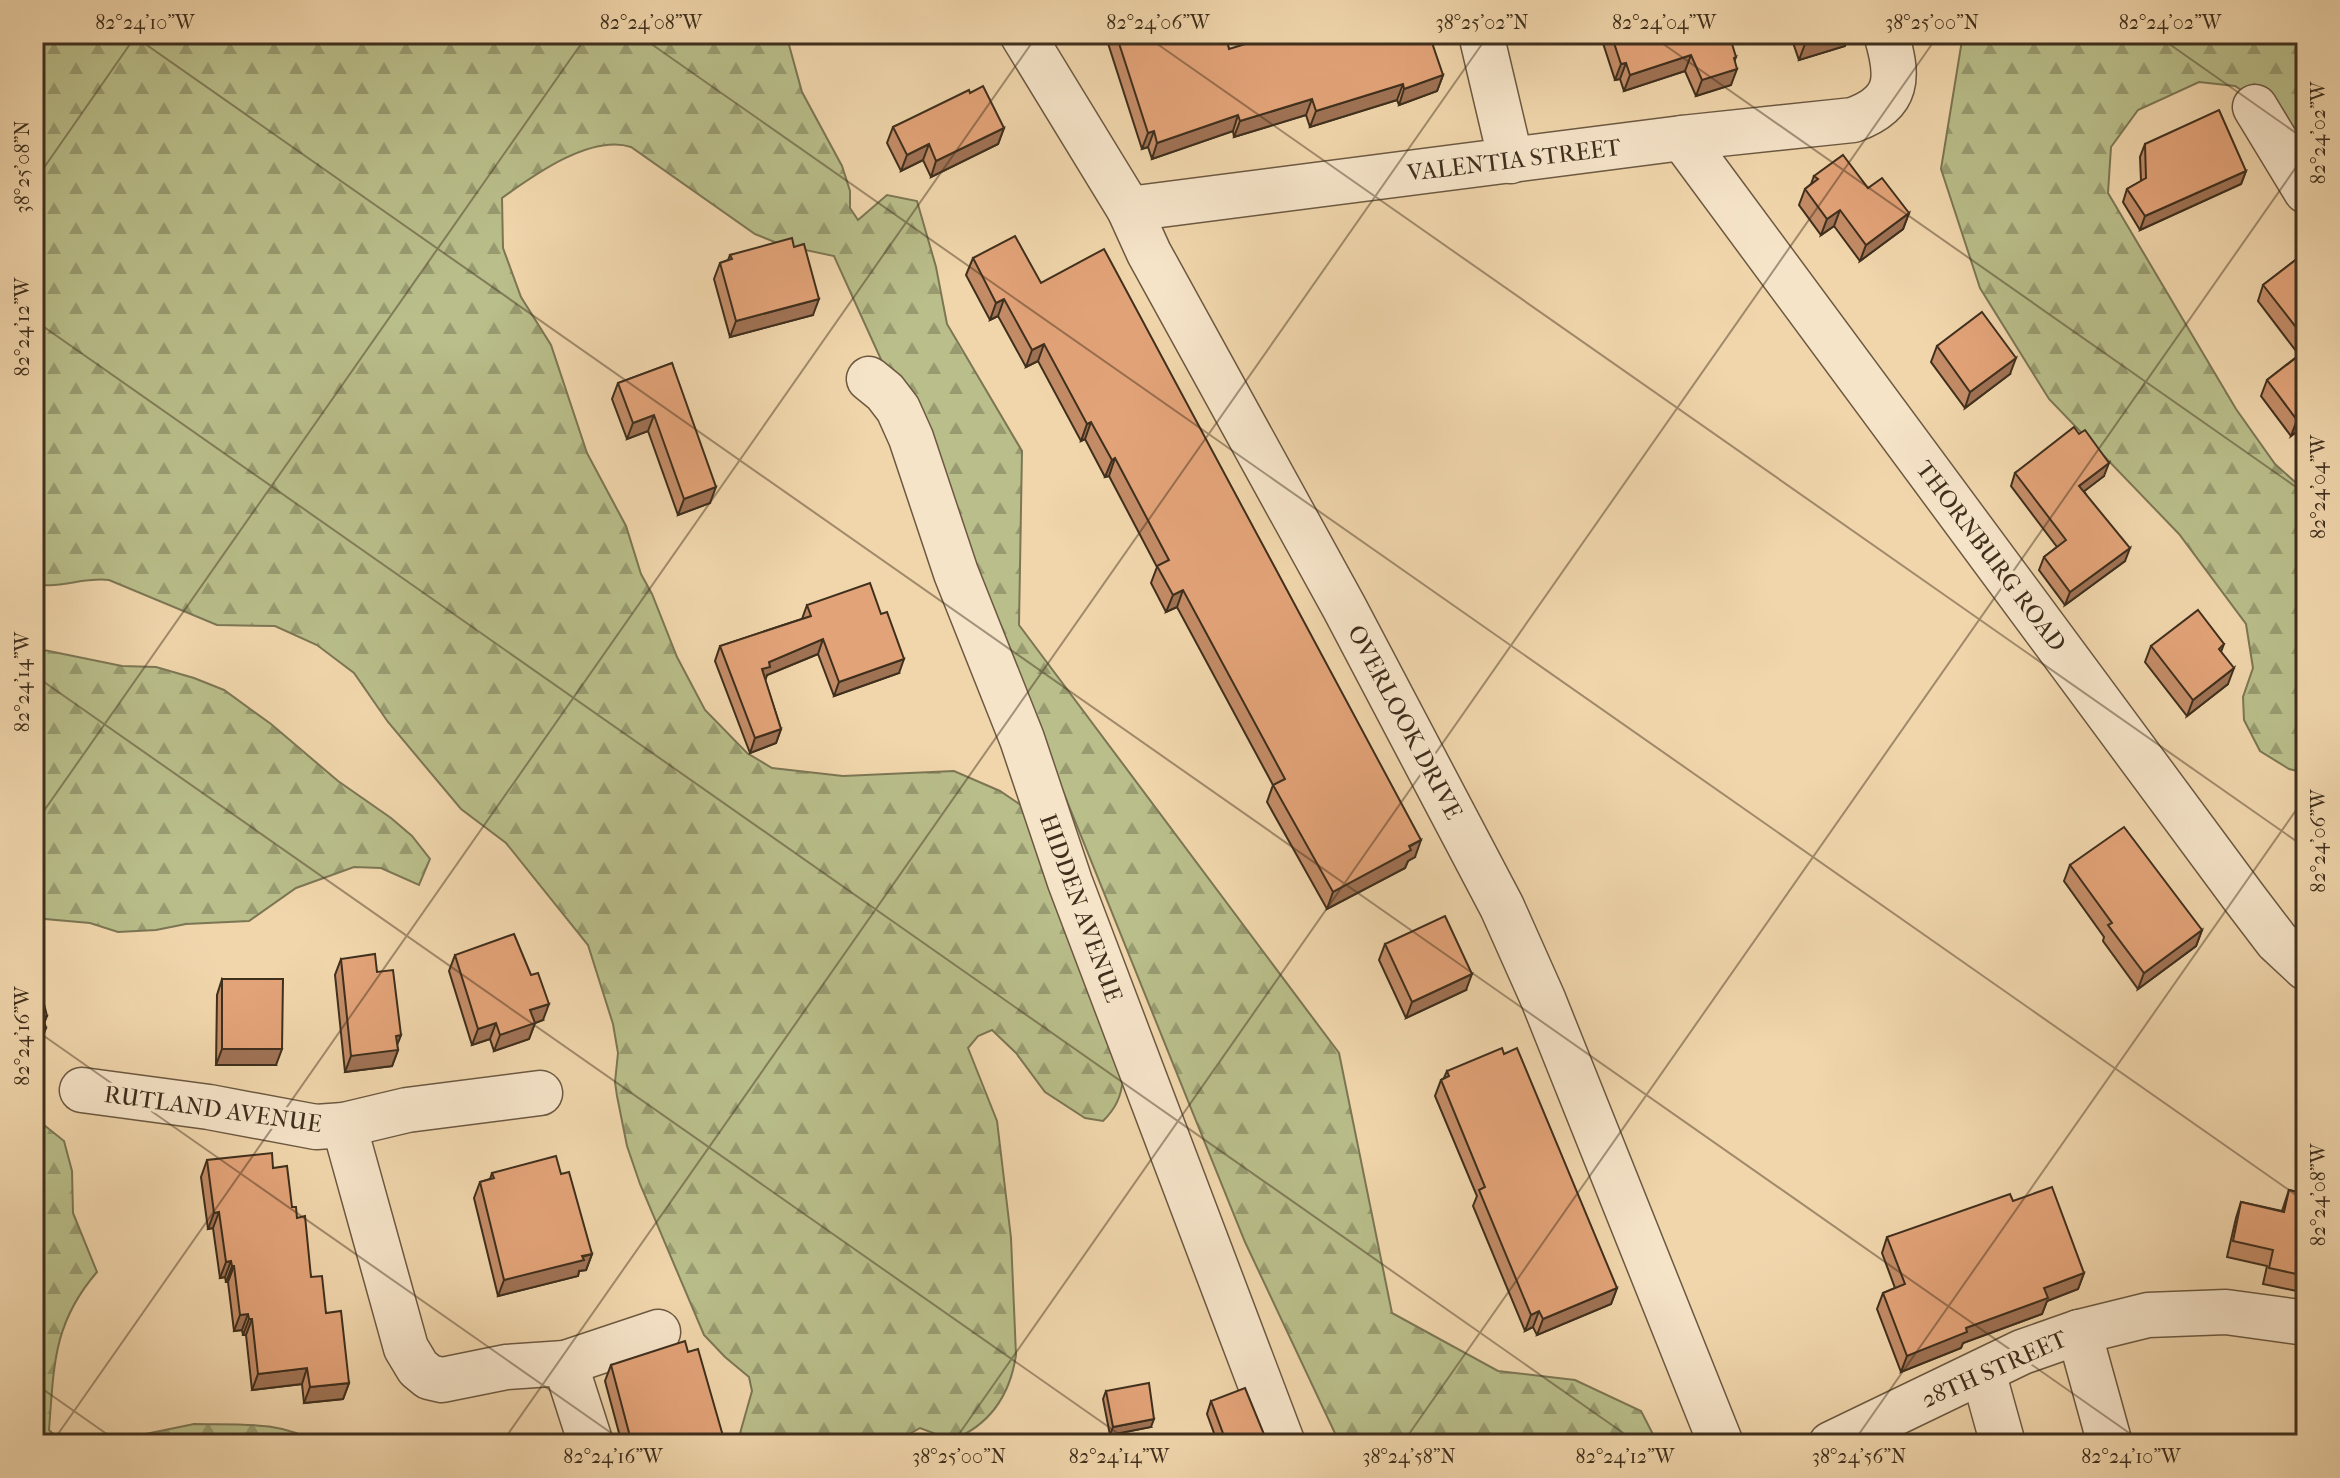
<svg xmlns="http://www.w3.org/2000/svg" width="2340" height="1478" viewBox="0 0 2340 1478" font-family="'IM FELL French Canon',serif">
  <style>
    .forest { fill: url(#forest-firs); stroke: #7c7654; stroke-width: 2 }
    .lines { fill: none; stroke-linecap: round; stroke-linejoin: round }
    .minor-casing { stroke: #6c5941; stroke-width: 47 }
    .minor { stroke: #f6e4c9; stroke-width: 44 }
    .wall { fill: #c38c67; stroke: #3f2f1d; stroke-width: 2 }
    .shaded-wall { fill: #9f7254; stroke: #3f2f1d; stroke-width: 2 }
    .building { fill: #e3a378; stroke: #3f2f1d; stroke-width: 2 }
    .ticks { fill: none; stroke: #3f2f1d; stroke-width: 2; stroke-opacity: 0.45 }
    .labels { text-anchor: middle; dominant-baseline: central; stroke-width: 7; stroke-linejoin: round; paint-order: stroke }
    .street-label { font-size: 24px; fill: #3f2f1d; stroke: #f6e4c9 }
    .neatline { fill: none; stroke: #3f2f1d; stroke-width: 3 }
    .ticks-label { font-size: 20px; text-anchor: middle; fill: #3f2f1d }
  </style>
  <defs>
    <pattern id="forest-firs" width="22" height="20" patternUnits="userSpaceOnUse" patternTransform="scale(2)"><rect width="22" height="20" fill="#b9be8a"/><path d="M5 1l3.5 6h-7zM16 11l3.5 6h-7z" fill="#989b70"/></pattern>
  </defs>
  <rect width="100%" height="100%" fill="#f1d6ac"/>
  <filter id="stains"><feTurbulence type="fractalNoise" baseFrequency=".0025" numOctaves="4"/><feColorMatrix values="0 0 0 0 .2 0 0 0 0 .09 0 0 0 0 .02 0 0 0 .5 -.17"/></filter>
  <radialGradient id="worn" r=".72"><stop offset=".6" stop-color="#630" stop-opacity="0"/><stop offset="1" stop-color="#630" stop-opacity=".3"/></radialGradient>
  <g class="forest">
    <path d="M34,34h752l16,58 40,74 8,25v17l8,12 29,-25 30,6 19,66 11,57 75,127 -3,174 320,428 53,260 106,58 77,9 66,31 17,33h-318l-95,-202 -296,-733 -115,-253 -52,-11 -27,-11 -124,-87c-40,-13 -97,28 -129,51l1,50 18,49 30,48 36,108 39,73 15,48 11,20 25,63 28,53 42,43 25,15 71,8 111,-5 46,20 40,27 83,261c-2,18 -7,29 -20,42l-18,-3 -40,-26 -29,-39 -24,-23 -14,6 -10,12 29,73 14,117 5,117c-6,40 -26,70 -64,85l-32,-12 -28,16h-155l15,-53 -3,-14 -24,-20 -21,-22 -64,-151 -13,-38 -10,-50 -2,-14 3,-29 -5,-29 -25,-79 -82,-102 -45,-34 -73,-87 -34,-49 -37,-28 -42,-19 -58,-1 -108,-45c-26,-3 -50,9 -75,4z"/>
    <path d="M1963,34h343v130l-40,-58 -31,-20 -36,-4 -61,28 -27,37 -3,46 128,216 39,55 31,28v281l-17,-4 -29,-18 -16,-31 -1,-23 10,-29 -7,-44 -67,-90 -130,-135 -69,-111 -39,-119z"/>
    <path d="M34,648l88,18 34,1 38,11 30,12 47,34 67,57 53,37 21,18 18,23 -11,26 -38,-17 -27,-1 -58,21 -47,33 -63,3 -30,6 -38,2 -28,-9 -56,-5z"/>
    <path d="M34,1117l30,24 8,30 1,42 24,59c-44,51 -43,93 -48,158l15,14h-30z"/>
    <path d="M194,1424c42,1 88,-4 124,20h-221z"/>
  </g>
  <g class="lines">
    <defs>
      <g id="minor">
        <path d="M1022,34l107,175 20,44 195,354 158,300 41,92 178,445"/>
        <path d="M1481,34l30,127"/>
        <path d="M2255,107l51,84"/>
        <path d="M1682,138l563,761 32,42 29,27"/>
        <path d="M1129,209l553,-71 171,-18c47,-17 46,-43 33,-86"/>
        <path d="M869,379l16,13 13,17 13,29 45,135 66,166 48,143 213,562"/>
        <path d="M82,1090l127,17 107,20 28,-2 63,-15 133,-17"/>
        <path d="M344,1125l62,223 12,20 11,9 13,3 64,-13 59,-4 93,-31"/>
        <path d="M2079,1332l31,112"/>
        <path d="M565,1363l26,81"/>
        <path d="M1983,1372l20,72"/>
        <path d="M1831,1444l191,-92 57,-20 69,-17 78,-3 80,11"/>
      </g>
    </defs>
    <use href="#minor" class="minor-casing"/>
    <use href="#minor" class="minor"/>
  </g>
  <g class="wall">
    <path d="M1105,34h120l4,15 214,26 -6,16 -38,14 -2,-5 -87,27 -4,-12 -72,22 -1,-6 -81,28 -4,-12 -6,2z"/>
    <path d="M1600,34h129l5,27 -3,24 -35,11 -11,-25 -61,20 -4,-12 -5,1z"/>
    <path d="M1790,34h59l-4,12 -46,14z"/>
    <path d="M970,93l34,35 -6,16 -67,33 -8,-17 -22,11 -14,-28 6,-16z"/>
    <path d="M2145,144l101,27 -5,13 -101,46 -17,-28 4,-13 14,-8 -1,-24z"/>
    <path d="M1814,176l54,12 41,25 -6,16 -43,32 -26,-35 -13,9 -22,-30 6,-16 6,-5z"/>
    <path d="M794,247l19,68 -83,22 -16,-58 6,-16 8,-3 2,-5z"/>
    <path d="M2306,252v172l-15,12 -30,-40 6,-16 32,-25 -41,-54 5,-16z"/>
    <path d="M973,258l68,25 374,574 -7,4 -3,7 -78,41 -60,-107 6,-17 -96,-178 -11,5 -15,-29 6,-16 -48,-91 -4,1 -20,-38 -4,2 -43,-80 -12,6 -28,-51 -8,4 -24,-45z"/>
    <path d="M1937,346l73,28 -45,34 -34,-46z"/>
    <path d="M672,363l38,140 -32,12 -30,-84 -21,8 -15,-40 6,-16z"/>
    <path d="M2079,434l25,42 -20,15 41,70 -60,44 -26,-35 5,-13 13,-10 -46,-61 4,-13z"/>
    <path d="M807,605l92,68 -65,23 -16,-42 -51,21 -2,5 16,49 -5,14 -26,10 -35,-92 5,-15 82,-27z"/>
    <path d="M2224,644l-3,8 7,32 -41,32 -42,-54 6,-16z"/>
    <path d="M2070,865l132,65 -6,16 -58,43 -35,-48 1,-4 -40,-56z"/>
    <path d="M1385,944l81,46 -60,28 -27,-58z"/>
    <path d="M455,955l88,65 -8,3 -6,16 -35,12 -4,-12 -18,6 -23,-74z"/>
    <path d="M341,959l60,76 -4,10 1,5 -6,16 -47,6 -10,-97z"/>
    <path d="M222,979l54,86h-60l1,-70z"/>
    <path d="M1447,1071l170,217 -6,16 -74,31 -4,-8 -8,4 -52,-125 4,-10 -42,-100 6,-16 3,-2z"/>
    <path d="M207,1160l66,8 24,50 14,59 15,36 23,70 -6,16 -39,4 -2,-19 -50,6 -6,-55h-3l-1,-5 -8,1 -6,-49h-2l-1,-5 -5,1 -7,-50 -5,1 -7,-52z"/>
    <path d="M492,1173l69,1 31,80 -6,16 -7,1 -1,5 -80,20 -24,-98 6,-16 10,-3z"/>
    <path d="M2289,1190l17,4v99l-43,-9 4,-18 -40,-9 9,-39 5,-16 41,9z"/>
    <path d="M2013,1201l71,72 -6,16 -31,12 -5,13 -79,29 -2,5 -60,24 -24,-63 6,-16 12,-5 -13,-35 5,-16z"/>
    <path d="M688,1352l35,84 -3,8h-98l-17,-63 6,-16z"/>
    <path d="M1106,1391l45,36 -41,8 -7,-36z"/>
    <path d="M1211,1401l57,43h-50l-11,-30z"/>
  </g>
  <g class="shaded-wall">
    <path d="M1836,34h13l-4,12 -46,14 6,-16z"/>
    <path d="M1691,55l-6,16 -61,20 6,-16z"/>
    <path d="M1736,57l-5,14 6,-2 -6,16 -35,11 6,-16z"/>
    <path d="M1626,63l-6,16 -5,1 6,-16z"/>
    <path d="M1443,75l-6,16 -38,14 5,-16z"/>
    <path d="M1403,84l-6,16 -87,27 6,-16z"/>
    <path d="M1312,99l-6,16 -72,22 6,-16z"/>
    <path d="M1238,115l-5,16 -81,28 5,-16z"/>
    <path d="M1004,128l-6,16 -67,33 5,-16z"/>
    <path d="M1154,131l-6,16 -6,2 6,-16z"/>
    <path d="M929,144l-6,16 -22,11 6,-16z"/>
    <path d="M2246,171l-5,13 -101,46 5,-14z"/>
    <path d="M1840,210l-6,16 -13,9 6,-16z"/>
    <path d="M1909,213l-6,16 -43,32 6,-16z"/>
    <path d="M819,299l-6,16 -83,22 6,-16z"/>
    <path d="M1004,299l-6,17 -8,4 6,-17z"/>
    <path d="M1044,344l-6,17 -12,6 6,-17z"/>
    <path d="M2016,358l-6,16 -45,34 5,-16z"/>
    <path d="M2306,413v11l-15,12 6,-16z"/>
    <path d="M654,415l-6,16 -21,8 6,-16z"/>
    <path d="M1091,422l-6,17 -4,2 6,-17z"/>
    <path d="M1115,458l-6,18 -4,1 7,-17z"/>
    <path d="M2109,463l-5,13 -30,23 5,-13z"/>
    <path d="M716,487l-6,16 -32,12 6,-16z"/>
    <path d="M2130,548l-5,13 -60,44 5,-13z"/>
    <path d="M1183,590l-6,17 -11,5 7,-17z"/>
    <path d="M823,639l-5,15 -51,21 -2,6 -3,-12 7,-7z"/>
    <path d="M904,659l-5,14 -65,23 5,-14z"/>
    <path d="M2234,668l-6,16 -41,32 6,-16z"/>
    <path d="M781,729l-5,14 -26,10 5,-15z"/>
    <path d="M1421,840l-6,17 -7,4 -3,7 -78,41 6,-17z"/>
    <path d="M2202,930l-6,16 -58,43 6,-16z"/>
    <path d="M1472,974l-6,16 -60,28 6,-16z"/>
    <path d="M549,1004l-6,16 -8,3 -6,16 -35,12 6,-16 30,-25z"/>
    <path d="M47,1016l-5,13 4,-1 -6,16 -6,1v-14l9,-14z"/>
    <path d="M496,1023l-6,16 -18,6 6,-16z"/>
    <path d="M401,1035l-6,15h3l-6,16 -47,6 6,-16 45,-20z"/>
    <path d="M222,1049h60l-6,16h-60z"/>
    <path d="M219,1212l-6,16 -5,1 6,-16z"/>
    <path d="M592,1254l-6,16 -7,1 -1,5 -80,20 6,-16z"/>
    <path d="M231,1261l-6,16 -5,1 6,-16z"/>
    <path d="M232,1266h2l-6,16h-2z"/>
    <path d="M2084,1273l-6,16 -31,12 -5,13 -79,29 -2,5 -60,24 6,-16 137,-68z"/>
    <path d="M1617,1288l-6,16 -74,31 6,-16z"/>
    <path d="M1539,1311l-6,16 -8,4 6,-16z"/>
    <path d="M248,1314l-6,16 -8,1 6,-16z"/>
    <path d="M249,1319h3l-6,16h-3z"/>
    <path d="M307,1368l-5,16 -50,6 6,-16z"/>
    <path d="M349,1383l-6,16 -39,4 6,-16z"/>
    <path d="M1154,1419l-3,8 -41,8 3,-8z"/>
    <path d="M723,1436l-3,8h-9l2,-5z"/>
  </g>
  <g class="building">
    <path d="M1116,34h109l4,15 49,-15h151l14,41 -39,14 -1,-5 -87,27 -4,-12 -72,22 -2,-6 -81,28 -3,-12 -6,2z"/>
    <path d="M1611,34h118l7,23 -2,1 3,11 -35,11 -11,-25 -61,20 -4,-12 -5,1z"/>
    <path d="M1802,34h34l-31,10z"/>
    <path d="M983,86l21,42 -68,33 -7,-17 -22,11 -14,-28 76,-37 1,3z"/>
    <path d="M2219,110l27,61 -101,45 -18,-27 19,-11 -1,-34z"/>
    <path d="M1843,155l25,33 14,-10 27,35 -43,32 -26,-35 -13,9 -22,-30 13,-10 -4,-3z"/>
    <path d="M1015,236l26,47 63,-34 317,591 -12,6 2,4 -78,42 -60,-107 12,-6 -102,-189 -10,5 -16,-29 12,-6 -54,-102 -3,2 -21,-38 -4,2 -43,-80 -12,6 -28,-51 -8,4 -23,-45z"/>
    <path d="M792,238l2,9 10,-3 15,55 -83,22 -16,-58 12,-4 -2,-4z"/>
    <path d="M2306,252v88l-43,-55z"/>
    <path d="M1982,312l34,46 -46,34 -33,-46z"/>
    <path d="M2306,350v63l-9,7 -30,-40z"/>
    <path d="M672,363l44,124 -32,12 -30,-84 -21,8 -15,-40z"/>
    <path d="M2074,427l5,7 6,-4 24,33 -30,23 51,62 -60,44 -26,-35 22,-17 -51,-67z"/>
    <path d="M870,583l11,31 6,-2 17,47 -65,23 -16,-43 -54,23 1,5 -8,2 19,60 -26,9 -35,-92 91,-30 -4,-11z"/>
    <path d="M2198,610l26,34 -5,5 15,19 -41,32 -42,-54z"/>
    <path d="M2124,827l78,103 -58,43 -36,-48 4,-2 -42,-58z"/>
    <path d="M1445,916l27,58 -60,28 -27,-58z"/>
    <path d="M514,934l17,41 7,-2 11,31 -19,6 5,13 -35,12 -4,-12 -18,6 -23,-74z"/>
    <path d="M375,954l2,18 16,-2 8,65 -5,1 2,14 -47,6 -10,-97z"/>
    <path d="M34,968h1l12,48 -4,1 3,11 -12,3z"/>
    <path d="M222,979h61l-1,70h-60z"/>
    <path d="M1502,1048l2,6 13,-6 100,240 -74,31 -4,-8 -8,4 -52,-125 6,-3 -44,-107 8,-4 -2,-5z"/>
    <path d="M272,1153l1,15 14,-2 5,41h4l1,11 8,-2 6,61 11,-1 4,37 15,-2 8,72 -39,4 -3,-19 -49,6 -6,-55h-3l-1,-5 -8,1 -6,-49h-2l-1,-5 -5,1 -7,-50 -5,1 -7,-53z"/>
    <path d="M556,1156l5,18 8,-2 23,82 -10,2 2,4 -80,20 -24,-98 14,-4 -2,-5z"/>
    <path d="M2052,1187l32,86 -40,15 4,10 -82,30 1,4 -60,24 -24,-63 22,-9 -18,-47 123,-43 3,7z"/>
    <path d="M2289,1190l17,4v82l-37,-8 4,-18 -40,-9 8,-39 43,10z"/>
    <path d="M685,1341l3,11 10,-3 25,87 -10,3 1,5h-82l-21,-79z"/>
    <path d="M1149,1383l5,36 -41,8 -7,-36z"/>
    <path d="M1245,1388l23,56h-41l-16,-43z"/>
    <path d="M2258,1439l48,4v1h-49z"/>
  </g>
  <path class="ticks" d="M131,34l2014,1410M637,34l1669,1168M1143,34l1163,814M1649,34l657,460M2155,34l151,106M34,182l103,-148M34,320l1605,1124M34,675l1099,769M34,825l554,-791M34,1029l593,415M34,1383l87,61M51,1444l987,-1410M501,1444l988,-1410M952,1444l987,-1410M1402,1444l904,-1291M1852,1444l454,-648M2303,1444l3,-5"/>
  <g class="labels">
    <g class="street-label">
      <text transform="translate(1514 160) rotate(-7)">VALENTIA STREET</text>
      <text transform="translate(1991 556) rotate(53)">THORNBURG ROAD</text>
      <text transform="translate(1405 722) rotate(62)">OVERLOOK DRIVE</text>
      <text transform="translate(1081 908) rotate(70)">HIDDEN AVENUE</text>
      <text transform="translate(213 1109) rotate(8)">RUTLAND AVENUE</text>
      <text transform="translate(1994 1369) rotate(-24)">28TH STREET</text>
    </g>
  </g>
  <rect width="2340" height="1478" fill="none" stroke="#f1d6ac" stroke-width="88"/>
  <rect x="44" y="44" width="2252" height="1390" class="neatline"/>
  <g class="ticks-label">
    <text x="145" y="29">82°24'10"W</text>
    <text x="651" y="29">82°24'08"W</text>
    <text x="1158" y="29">82°24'06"W</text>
    <text x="1482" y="29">38°25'02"N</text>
    <text x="1664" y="29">82°24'04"W</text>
    <text x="1932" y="29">38°25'00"N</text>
    <text x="2170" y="29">82°24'02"W</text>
    <text transform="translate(2318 133) rotate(-90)" y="7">82°24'02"W</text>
    <text transform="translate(22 167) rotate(-90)" y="7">38°25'08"N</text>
    <text transform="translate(22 327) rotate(-90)" y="7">82°24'12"W</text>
    <text transform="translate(2318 487) rotate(-90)" y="7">82°24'04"W</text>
    <text transform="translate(22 682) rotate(-90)" y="7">82°24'14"W</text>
    <text transform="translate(2318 841) rotate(-90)" y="7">82°24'06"W</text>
    <text transform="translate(22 1036) rotate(-90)" y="7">82°24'16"W</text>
    <text transform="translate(2318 1195) rotate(-90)" y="7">82°24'08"W</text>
    <text x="613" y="1463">82°24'16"W</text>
    <text x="959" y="1463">38°25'00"N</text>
    <text x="1119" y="1463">82°24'14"W</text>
    <text x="1409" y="1463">38°24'58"N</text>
    <text x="1625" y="1463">82°24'12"W</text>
    <text x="1859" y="1463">38°24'56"N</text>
    <text x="2131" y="1463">82°24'10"W</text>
  </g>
  <rect width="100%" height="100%" filter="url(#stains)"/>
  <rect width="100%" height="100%" fill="url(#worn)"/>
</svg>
